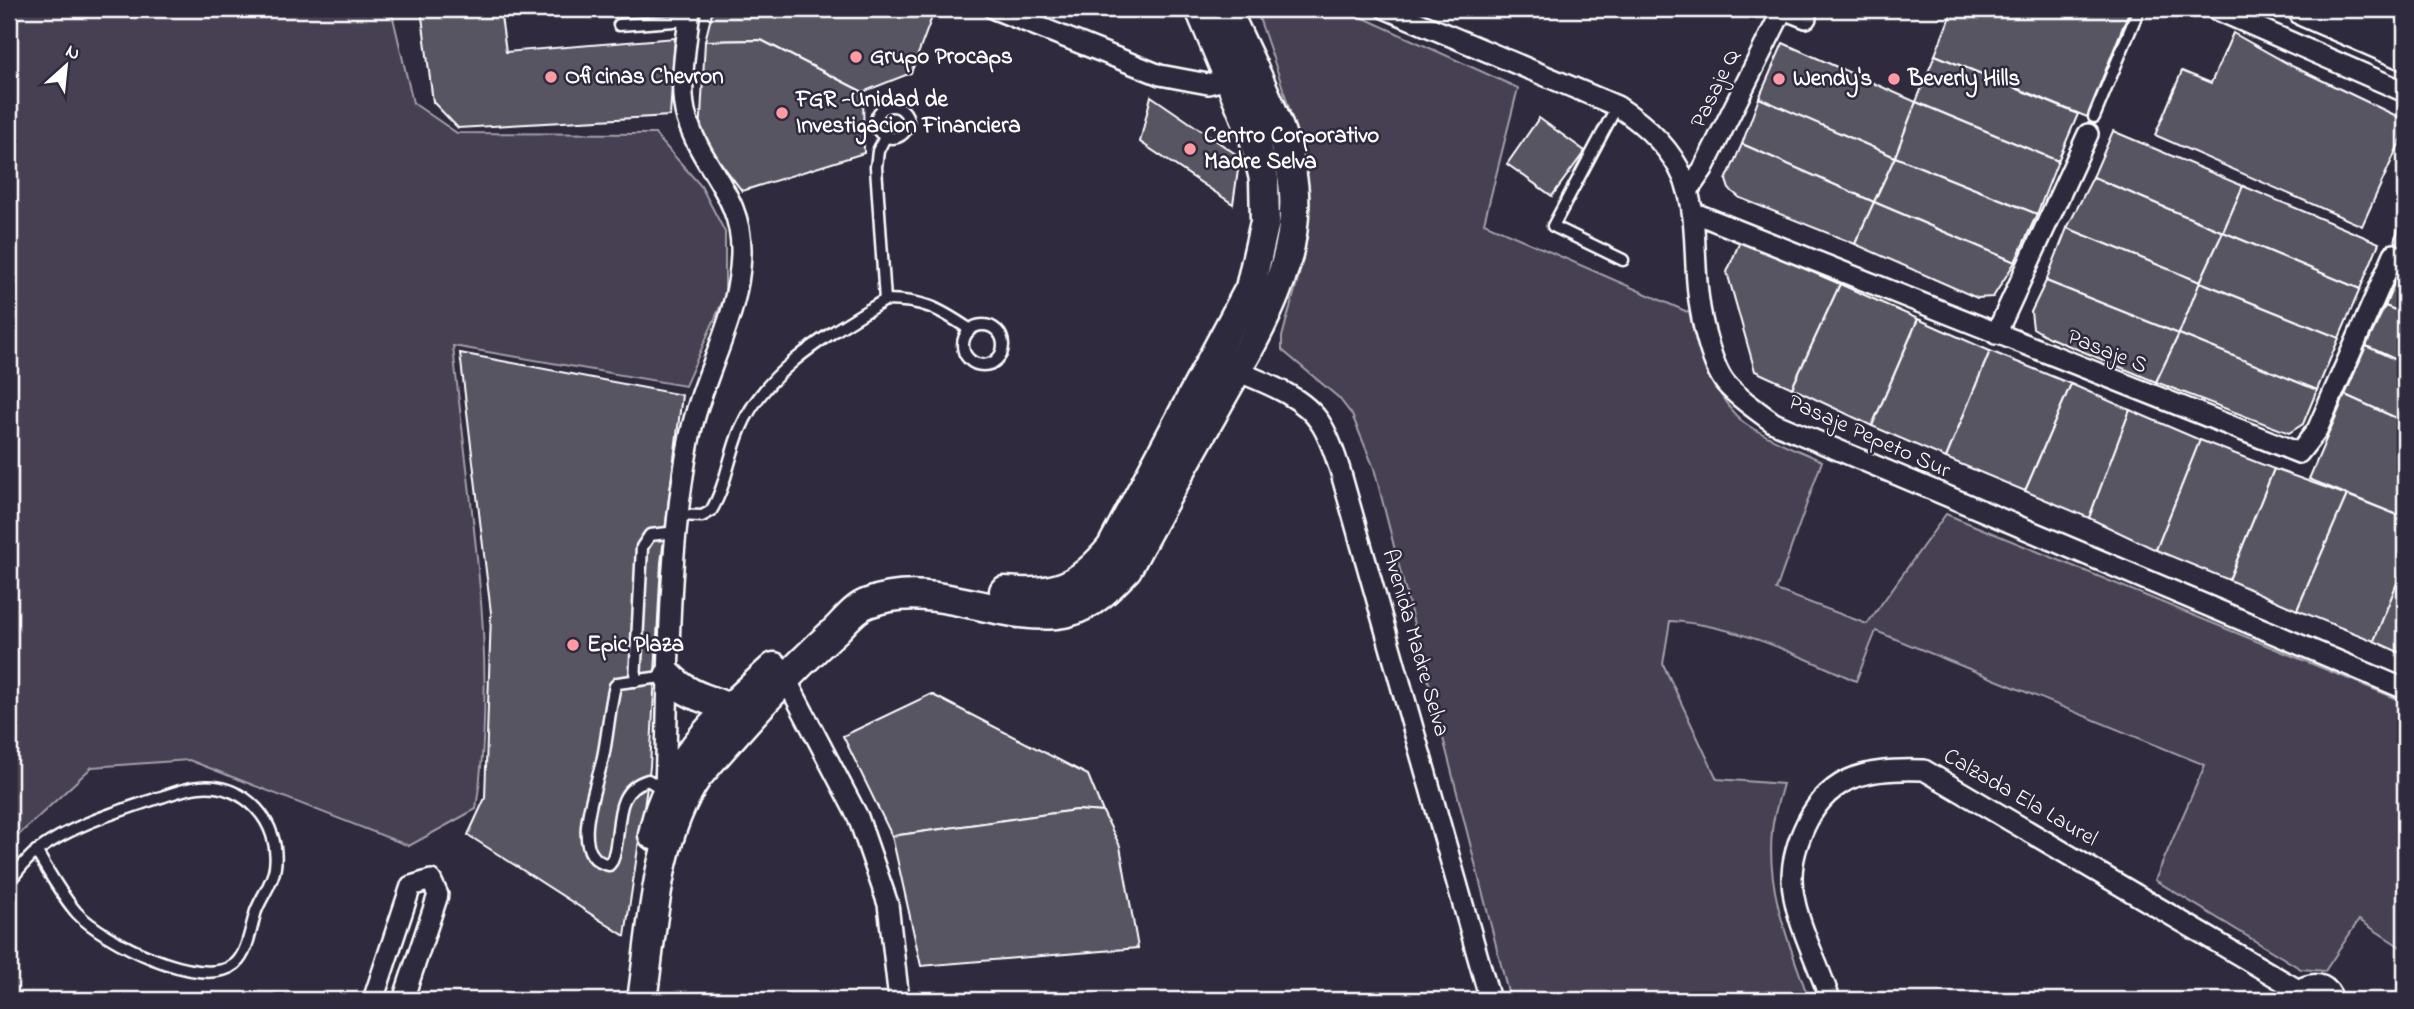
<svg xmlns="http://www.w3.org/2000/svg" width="2414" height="1009" viewBox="0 0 2414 1009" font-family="'Indie Flower',sans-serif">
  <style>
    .green { fill: #464152; stroke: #a2a0a8; stroke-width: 2 }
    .building { fill: #595564; stroke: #fff; stroke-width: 2 }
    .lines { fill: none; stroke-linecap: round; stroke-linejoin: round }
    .lane-casing { stroke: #fff; stroke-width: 15 }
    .street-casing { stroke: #fff; stroke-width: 24 }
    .secondary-casing { stroke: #fff; stroke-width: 33 }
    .highway-casing { stroke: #fff; stroke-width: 40 }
    .lane { stroke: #2f2a3d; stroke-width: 10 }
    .street { stroke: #2f2a3d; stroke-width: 19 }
    .secondary { stroke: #2f2a3d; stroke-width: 28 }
    .highway { stroke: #2f2a3d; stroke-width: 35 }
    .poi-dot { fill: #ff9aa2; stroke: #2f2a3d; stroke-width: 2.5 }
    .labels { text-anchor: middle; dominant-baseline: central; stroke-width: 5; stroke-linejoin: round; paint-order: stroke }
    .poi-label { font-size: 23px; font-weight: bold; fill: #fff; stroke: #2f2a3d; text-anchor: start }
    .street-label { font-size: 23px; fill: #fff; stroke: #2f2a3d }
  </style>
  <rect width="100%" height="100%" fill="#2f2a3d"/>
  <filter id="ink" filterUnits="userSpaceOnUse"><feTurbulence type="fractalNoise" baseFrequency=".0143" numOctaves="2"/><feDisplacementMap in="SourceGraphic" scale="14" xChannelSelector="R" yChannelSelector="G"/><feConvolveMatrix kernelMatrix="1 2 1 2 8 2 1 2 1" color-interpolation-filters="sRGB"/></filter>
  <g filter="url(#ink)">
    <g class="green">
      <path d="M9,9h382l22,94 44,30 198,1 46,52 24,46v64l-40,90 -232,-40c15,155 47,309 23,463l-67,37 -220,-86 -97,7 -83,77z"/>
      <path d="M1256,9h88l174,79 -34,135 206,90c9,34 27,94 59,113 22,14 49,24 73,35l-46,129 91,34 79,-110 459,188v248l-46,-30 -34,51 -24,-2 -146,-89 50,-115 -329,-134 -20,50c-60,-27 -120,-56 -186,-60l-7,43 54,115 66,5c-4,15 -10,32 -11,48 -6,59 18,113 37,168h-299l-136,-532 -22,-53 -13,-17 -57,-48v-13c10,-40 27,-84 26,-126 -3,-70 -30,-137 -52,-202z"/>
    </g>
    <g class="building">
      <path d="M421,9h79l6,43 169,-14 -5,78 -212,12 -25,-26z"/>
      <path d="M713,9h222l-24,64 -48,19 -102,-52 -56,1z"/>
      <path d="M1953,9h177l-43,108 -152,-62z"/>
      <path d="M2233,33l61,34 111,53v11l-43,95 -207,-91 27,-64 29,12z"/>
      <path d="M761,40l102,52 1,61 -122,38 -42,-56 5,-94z"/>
      <path d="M1783,43l133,59 -21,55 -136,-59z"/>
      <path d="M1935,55l143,59 -20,47 -142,-59z"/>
      <path d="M1151,96l89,61 -7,47 -93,-62z"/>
      <path d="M1759,98l136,59 -21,45 -132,-58z"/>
      <path d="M1916,102l142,59 -21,53 -142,-57z"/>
      <path d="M1539,118l46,33 -33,45 -45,-32z"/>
      <path d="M2113,131l130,55 -20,46 -130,-55z"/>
      <path d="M1742,144l132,58 -19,42 -115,-46 -11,-9 -3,-9z"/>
      <path d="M1895,157l142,57 -22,48 -141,-60z"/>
      <path d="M2093,177l130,55 -23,50 -133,-54z"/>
      <path d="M2243,186l136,57 -19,46 -137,-57z"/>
      <path d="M1874,202l141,60 -22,35 -16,1 -122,-54z"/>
      <path d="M2067,228l133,54 -21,52 -133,-53z"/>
      <path d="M2223,232l137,57 -21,49 -139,-56z"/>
      <path d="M1740,241l100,43 -48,104 -37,-17 -28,-99z"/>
      <path d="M2405,257v57l-20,-8z"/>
      <path d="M2046,281l133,53 -23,48 -108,-45 -15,-9 -2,-16z"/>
      <path d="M2200,282l139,56 -22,52 -138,-56z"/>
      <path d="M1840,284l78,35 -46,107 -80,-38z"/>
      <path d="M2385,306l20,8v50l-39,-18z"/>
      <path d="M1918,319l72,32 -44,107 -74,-32z"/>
      <path d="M2179,334l138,56 -14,34 -14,9 -133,-51z"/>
      <path d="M2366,346l39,18v58l-60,-27z"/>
      <path d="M1990,351l81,33 -46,107 -79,-33z"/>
      <path d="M460,353l222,42 -21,168 -11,204 -25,169 -157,-101 17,-37 6,-185z"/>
      <path d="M2071,384l59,26 -41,108 -64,-27z"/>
      <path d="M2345,395l60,27v96l-96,-39z"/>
      <path d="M2130,410l70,30 -44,110 -67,-32z"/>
      <path d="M2200,440l74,29 -45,111 -73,-30z"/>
      <path d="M2274,469l73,26 -50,115 -68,-30z"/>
      <path d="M2347,495l58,23v45l-31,78 -77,-31z"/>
      <path d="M2405,563v92l-31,-14z"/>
      <path d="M931,694l157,81 15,37 -27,-2 -184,26 -49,-100z"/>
      <path d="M1076,810l27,2 17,34 18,102 -217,18 -29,-130z"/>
    </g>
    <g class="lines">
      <defs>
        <g id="lane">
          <path d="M619,25l70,-5"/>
          <circle cx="892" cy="122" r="16"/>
          <path d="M1617,106l-64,120 70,34"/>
          <path d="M2094,117l45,-108"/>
          <path d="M2401,240l4,-10"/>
          <path d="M885,300c38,0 53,8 84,29"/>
          <circle cx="983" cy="345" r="20"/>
          <path d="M677,515l25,1 9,-5c15,-25 18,-55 29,-81 25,-61 91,-97 145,-130l-9,-133 2,-16 7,-14"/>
          <path d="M635,681l7,-134 8,-12 27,-3"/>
          <path d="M665,791l-17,-11c-39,12 -24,52 -36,81l-3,4c-44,-8 -10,-84 -6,-108 5,-23 6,-47 12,-71l3,-3 50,-7"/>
          <path d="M9,882c8,-10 17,-23 28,-31 35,-26 80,-39 121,-53 14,-4 27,-10 41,-11 46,-5 82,36 76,80 -2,16 -13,28 -19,44 -5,15 -8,42 -21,53 -33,27 -133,-24 -158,-51 -16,-18 -28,-41 -41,-62"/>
        </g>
        <g id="street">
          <path d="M994,9l166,66 48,9 20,-5"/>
          <path d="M1386,9l231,97c111,73 60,134 91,237 4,14 10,33 20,43 13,14 31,26 46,37l631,266"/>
          <path d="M2215,9l190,83"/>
          <path d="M1690,188l13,-19 80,-160 23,9"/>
          <path d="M1692,212l607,241 18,-23 77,-176"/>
          <path d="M1996,334l92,-200"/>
          <path d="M1227,367c30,13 76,27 94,57 9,14 14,31 19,46l150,530"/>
          <path d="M778,671l8,8 72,138 30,87 11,96"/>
          <path d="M665,789c4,-117 2,-238 25,-353 13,-63 49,-116 51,-182 2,-58 -38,-84 -54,-135 -10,-32 0,-77 3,-110"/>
          <path d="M373,1000l38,-114 20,-6 7,15 -35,105"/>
          <path d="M1830,1000c-11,-36 -38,-84 -38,-122 0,-21 6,-38 15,-56 25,-49 66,-54 117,-52l376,221"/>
          <path d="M2297,1000l7,-13c14,-6 25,-1 29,13"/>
        </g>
        <g id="secondary">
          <path d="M1004,591c51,5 74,-3 107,-43l139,-260 15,-66 -1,-43 -10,-41 -54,-129"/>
          <path d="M669,676c27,28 49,20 74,43"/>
          <path d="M653,835c13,-72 69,-121 121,-168"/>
          <path d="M642,1000c11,-73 13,-160 55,-223 44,-51 89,-102 139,-147 9,-9 20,-23 32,-27 68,-26 135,23 200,9 24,-6 43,-26 59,-43 28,-52 56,-103 85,-154 37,-68 87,-141 82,-222 -4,-61 -44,-128 -68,-184"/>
        </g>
        <g id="highway">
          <path d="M2306,9l99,43"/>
          <path d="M2379,9l26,11"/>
        </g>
      </defs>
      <use href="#lane" class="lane-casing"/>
      <use href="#street" class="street-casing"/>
      <use href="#secondary" class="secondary-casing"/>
      <use href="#highway" class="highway-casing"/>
      <use href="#lane" class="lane"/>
      <use href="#street" class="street"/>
      <use href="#secondary" class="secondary"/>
      <use href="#highway" class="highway"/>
    </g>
  </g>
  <g class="poi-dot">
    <circle cx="856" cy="57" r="7"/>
    <circle cx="551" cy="77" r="7"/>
    <circle cx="1779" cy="79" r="7"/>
    <circle cx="1894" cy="79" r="7"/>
    <circle cx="782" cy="113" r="7"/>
    <circle cx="1190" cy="149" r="7"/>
    <circle cx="573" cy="645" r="7"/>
  </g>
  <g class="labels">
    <g class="poi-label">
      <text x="870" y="57">Grupo Procaps</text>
      <text x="565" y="77">Oficinas Chevron</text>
      <text x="1793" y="79">Wendy's</text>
      <text x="1908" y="79">Beverly Hills</text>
      <text x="796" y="100">FGR -Unidad de<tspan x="796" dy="26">Investigacion Financiera</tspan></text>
      <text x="1204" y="136">Centro Corporativo<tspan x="1204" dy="26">Madre Selva</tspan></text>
      <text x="587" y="645">Epic Plaza</text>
    </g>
    <g class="street-label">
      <text transform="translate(1716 89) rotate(-64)">Pasaje Q</text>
      <text transform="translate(2107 352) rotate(22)">Pasaje S</text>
      <text transform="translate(1869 437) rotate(24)">Pasaje Pepeto Sur</text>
      <text transform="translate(1415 643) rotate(74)">Avenida Madre Selva</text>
      <text transform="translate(2020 798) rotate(30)">Calzada Ela Laurel</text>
    </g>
  </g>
  <rect width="2414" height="1009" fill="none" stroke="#2f2a3d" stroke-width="35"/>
  <rect x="18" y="18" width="2379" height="974" fill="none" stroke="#fff" stroke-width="2.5" filter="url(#ink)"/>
  <g transform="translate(66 66) rotate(27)" stroke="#2f2a3d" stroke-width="5" paint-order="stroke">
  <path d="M0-5L12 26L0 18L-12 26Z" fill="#ffffff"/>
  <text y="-10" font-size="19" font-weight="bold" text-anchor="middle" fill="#ffffff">N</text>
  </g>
</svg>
